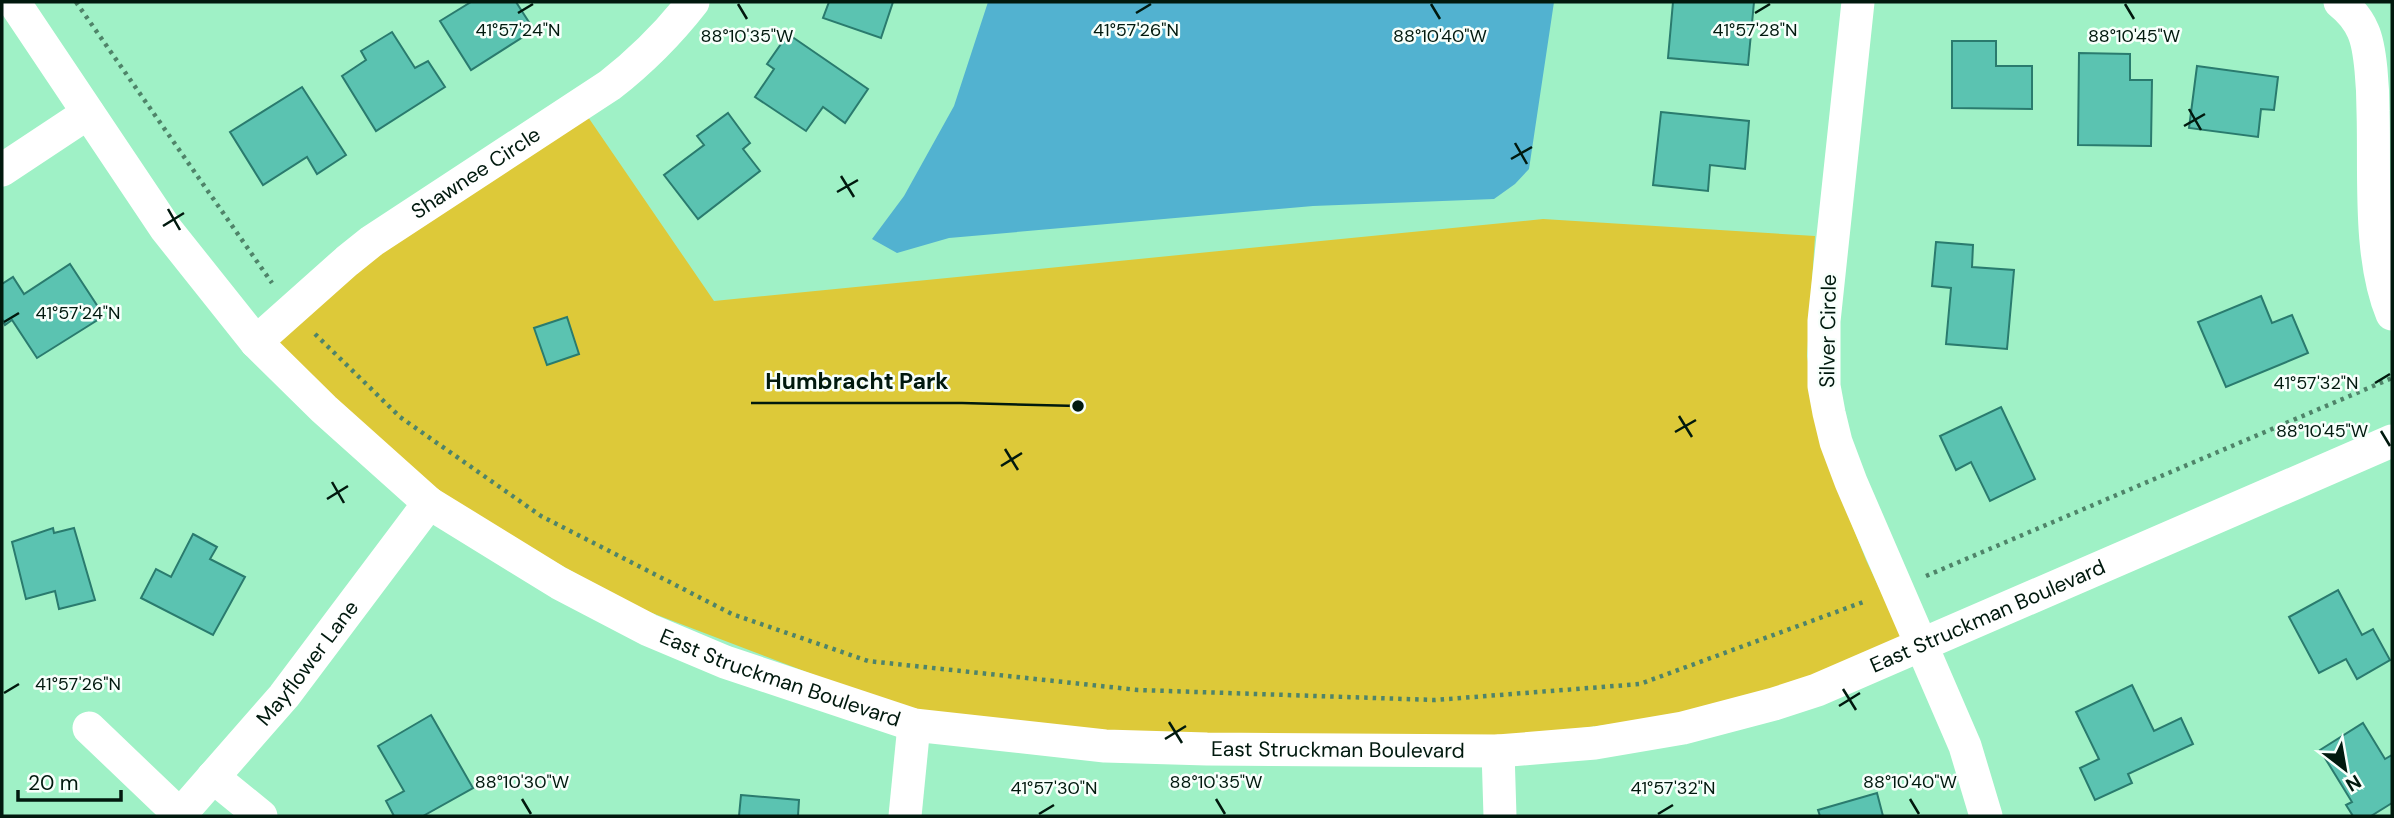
<svg xmlns="http://www.w3.org/2000/svg" width="2394" height="818" viewBox="0 0 2394 818" font-family="'DM Sans',sans-serif">
  <style>
    .green { fill: #ddc939 }
    .water { fill: #52b2d0 }
    .building { fill: #5bc3b1; stroke: #2a7b6e; stroke-width: 2 }
    .lines { fill: none; stroke-linecap: round; stroke-linejoin: round }
    .path { stroke: #4f8469; stroke-width: 4.5; stroke-dasharray: 3.5 5; stroke-linecap: butt }
    .street { stroke: #fff; stroke-width: 33 }
    .ticks { fill: none; stroke: #01190e; stroke-width: 2.5 }
    .labels { text-anchor: middle; dominant-baseline: central; stroke-width: 5; stroke-linejoin: round; paint-order: stroke }
    .street-label { font-size: 21px; fill: #01190e; stroke: #f7fffb }
    .ticks-label { font-size: 18px; text-anchor: middle; fill: #01190e; stroke: #f7fffb; stroke-width: 5; stroke-linejoin: round; paint-order: stroke }
    .leader { fill: none; stroke: #01190e; stroke-width: 2.5 }
    .callout-dot { fill: #01190e; stroke: #f7fffb; stroke-width: 2.5 }
    .callout-label { font-size: 23px; text-anchor: middle; font-weight: bold; fill: #01190e; stroke: #f7fffb; stroke-width: 5; stroke-linejoin: round; paint-order: stroke }
  </style>
  <rect width="100%" height="100%" fill="#9ff1c6"/>
  <path class="green" d="M588,117l126,184 829,-82 272,17 -8,120 18,100 41,104 37,78 -120,52 -114,27 -166,21 -389,-6 -200,-19 -283,-108 -193,-110 -167,-151 100,-88z"/>
  <path class="water" d="M988,2h566l-25,167 -14,15 -21,15 -181,7 -364,32 -52,15 -25,-14 32,-43 50,-90z"/>
  <g class="building">
    <path d="M471,2h45l18,28 -63,40 -31,-49z"/>
    <path d="M829,2h64l-12,36 -58,-20z"/>
    <path d="M1673,2h81l-6,63 -80,-7z"/>
    <path d="M392,32l23,36 13,-7 17,26 -69,44 -34,-55 24,-16 -5,-9z"/>
    <path d="M788,34l80,55 -23,34 -22,-16 -17,24 -51,-34 19,-28 -7,-5z"/>
    <path d="M1952,41h44v25h36v43l-80,-1z"/>
    <path d="M2079,53l51,1v26h22l-1,66 -73,-1z"/>
    <path d="M2197,66l81,11 -4,33 -13,-1 -3,28 -69,-9z"/>
    <path d="M302,87l44,68 -29,19 -10,-17 -44,28 -33,-53z"/>
    <path d="M1661,112l88,9 -4,48 -35,-4 -2,26 -55,-6z"/>
    <path d="M728,113l22,30 -7,6 17,22 -62,48 -34,-44 40,-30 -7,-9z"/>
    <path d="M1936,242l37,3 -1,22 42,3 -7,79 -61,-5 5,-56 -19,-2z"/>
    <path d="M70,264l34,52 -67,42 -25,-38 -7,5 -3,-6v-35l11,-7 11,17z"/>
    <path d="M2261,296l11,27 20,-8 16,38 -82,34 -28,-65z"/>
    <path d="M567,317l12,37 -32,11 -13,-37z"/>
    <path d="M2001,407l34,72 -45,22 -19,-39 -15,8 -16,-34z"/>
    <path d="M53,528l1,5 20,-5 21,72 -36,9 -4,-18 -29,8 -14,-57z"/>
    <path d="M193,534l24,13 -7,12 35,18 -32,58 -72,-37 15,-29 15,8z"/>
    <path d="M2338,590l24,45 11,-6 17,31 -33,19 -11,-20 -27,14 -30,-56z"/>
    <path d="M2132,685l22,46 27,-13 12,26 -65,30 4,9 -37,17 -15,-32 19,-9 -23,-47z"/>
    <path d="M431,715l42,73 -50,28h-29l-8,-15 18,-10 -26,-45z"/>
    <path d="M2363,723l22,36 7,-4v48l-21,13h-18l-7,-11 6,-3 -32,-52z"/>
    <path d="M1877,793l6,23h-63l-2,-6z"/>
    <path d="M741,795l58,5 -1,16h-59z"/>
  </g>
  <g class="lines">
    <g class="path">
      <path d="M76,2l196,281"/>
      <path d="M315,334l85,83 141,99 191,98 136,47 270,29 297,10 205,-16 226,-83"/>
      <path d="M1926,576l466,-198"/>
    </g>
    <g class="street">
      <path id="s1" d="M14,2l152,227 90,113 68,67 105,94 130,80 90,47 76,32 189,63 191,21 102,3 291,2 97,-8 88,-15 91,-24 43,-14 575,-249"/>
      <path d="M1858,2l-34,319v65l5,27 7,29 15,40 114,264 21,70"/>
      <path d="M2340,2c10,8 18,17 23,29 8,17 10,60 10,80 2,62 -5,145 19,203"/>
      <path d="M2,170l86,-57"/>
      <path id="s2" d="M256,342l91,-81 25,-20 238,-156c32,-25 58,-51 83,-83"/>
      <path d="M89,728l91,87"/>
      <path d="M1498,751l2,65"/>
      <path d="M213,777l48,39"/>
      <path id="s3" d="M179,816l105,-120 145,-193"/>
      <path d="M905,816l9,-91"/>
    </g>
  </g>
  <path class="ticks" d="M738,4l9,15M1431,4l9,15M2125,4l9,15M518,13l15,-9M1136,13l15,-9M1755,13l15,-9M2189,109l12,21M2184,126l21,-12M1515,143l12,21M1511,159l21,-12M841,176l13,21M837,192l21,-12M168,209l12,21M163,226l21,-13M4,322l15,-9M2375,383l15,-9M1679,416l13,21M2381,431l9,15M1675,432l21,-12M1005,449l13,21M1001,466l21,-13M332,482l12,21M327,499l21,-13M1843,689l13,21M4,693l15,-9M1839,706l21,-13M1169,722l13,21M1165,739l21,-13M522,799l9,15M1216,799l9,15M1910,799l9,15M1039,814l15,-9M1658,814l15,-9"/>
  <g class="labels">
    <g class="street-label">
      <text stroke="none"><textPath href="#s2" startOffset="278">Shawnee Circle</textPath></text>
      <text transform="translate(1828 331) rotate(-89)">Silver Circle</text>
      <text stroke="none"><textPath href="#s1" startOffset="2287">East Struckman Boulevard</textPath></text>
      <text stroke="none"><textPath href="#s3" startOffset="200">Mayflower Lane</textPath></text>
      <text stroke="none"><textPath href="#s1" startOffset="1048">East Struckman Boulevard</textPath></text>
      <text stroke="none"><textPath href="#s1" startOffset="1615">East Struckman Boulevard</textPath></text>
    </g>
  </g>
  <g class="ticks-label">
    <text x="518" y="36">41°57'24"N</text>
    <text x="1136" y="36">41°57'26"N</text>
    <text x="1755" y="36">41°57'28"N</text>
    <text x="747" y="42">88°10'35"W</text>
    <text x="1440" y="42">88°10'40"W</text>
    <text x="2134" y="42">88°10'45"W</text>
    <text x="78" y="319">41°57'24"N</text>
    <text x="2316" y="389">41°57'32"N</text>
    <text x="2322" y="437">88°10'45"W</text>
    <text x="78" y="690">41°57'26"N</text>
    <text x="522" y="788">88°10'30"W</text>
    <text x="1216" y="788">88°10'35"W</text>
    <text x="1910" y="788">88°10'40"W</text>
    <text x="1054" y="794">41°57'30"N</text>
    <text x="1673" y="794">41°57'32"N</text>
  </g>
  <path class="leader" d="M1078 406L962 403H751"/>
  <circle class="callout-dot" cx="1078" cy="406" r="7"/>
  <g class="callout-label">
    <text x="857" y="389">Humbracht Park</text>
  </g>
  <rect width="2394" height="818" fill="none" stroke="#01190e" stroke-width="7"/>
  <g transform="translate(2345 769) rotate(149)" stroke="#f7fffb" stroke-width="5" paint-order="stroke">
  <path d="M0-5L12 26L0 18L-12 26Z" fill="#01190e"/>
  <text y="-10" font-size="19" font-weight="bold" text-anchor="middle" fill="#01190e">N</text>
  </g>
  <path d="M18 790v10h103v-10" fill="none" stroke="#01190e" stroke-width="3.5"/>
  <text x="28" y="790" font-size="21" fill="#01190e" stroke="#f7fffb" stroke-width="5" paint-order="stroke">20 m</text>
</svg>
